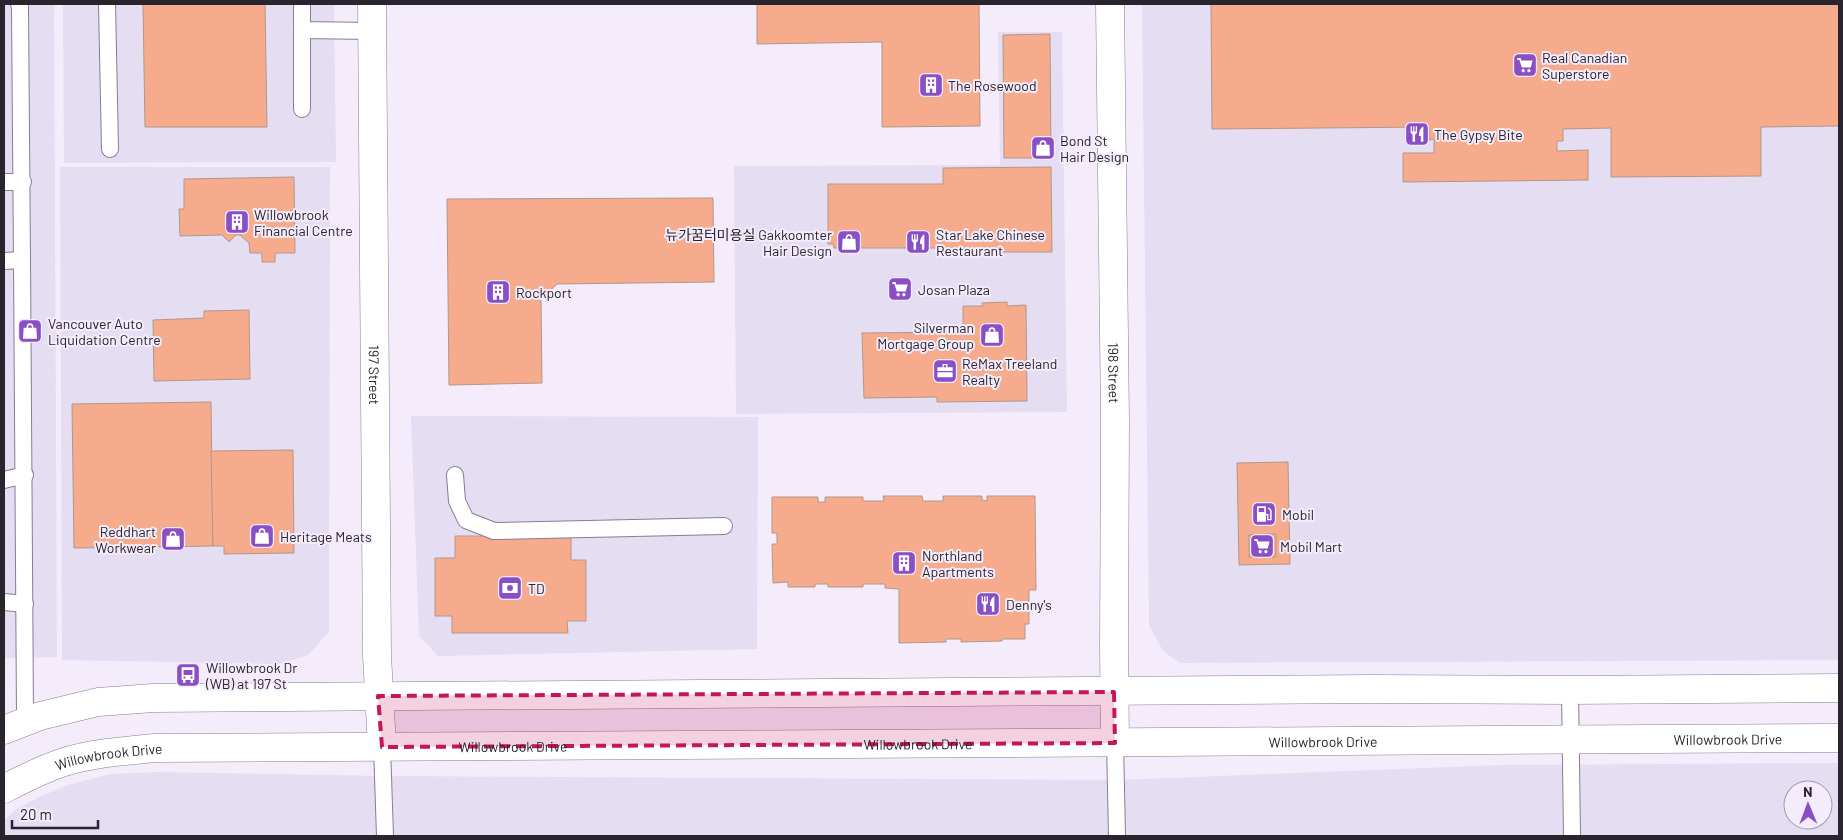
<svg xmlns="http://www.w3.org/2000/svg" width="1843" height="840" viewBox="0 0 1843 840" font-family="Barlow,'Noto Sans KR',sans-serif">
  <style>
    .commercial { fill: #e5ddf2; fill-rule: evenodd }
    .building { fill: #f6ac8c; stroke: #b2968a }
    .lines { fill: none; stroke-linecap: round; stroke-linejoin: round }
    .lane-casing { stroke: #897c94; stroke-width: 18 }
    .secondary-casing { stroke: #897c94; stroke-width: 29 }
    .lane { stroke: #fff; stroke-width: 16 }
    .secondary { stroke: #fff; stroke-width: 28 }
    .marked { fill: #c2185b; fill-opacity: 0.2; stroke: #c2185b; stroke-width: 4; stroke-dasharray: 10 6; stroke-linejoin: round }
    .labels { text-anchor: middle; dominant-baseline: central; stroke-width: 4; stroke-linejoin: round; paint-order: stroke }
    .poi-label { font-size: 14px; fill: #29242d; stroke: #f4ebfb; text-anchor: start }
    .street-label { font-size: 14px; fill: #29242d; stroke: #f4ebfb }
  </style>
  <rect width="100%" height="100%" fill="#f4ebfb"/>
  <g class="commercial">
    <path d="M4,4h50l3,653 -53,1z"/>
    <path d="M63,4h271l2,158 -272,1z"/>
    <path d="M1142,4h697v656l-659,3 -17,-12 -14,-26z"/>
    <path d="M998,32h64l5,380 -331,2 -2,-248 266,-1z"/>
    <path d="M60,167h270l-1,465 -21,23 -29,9 -217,-4z"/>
    <path d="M411,416l347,1 -1,232 -319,7 -19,-20z"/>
    <path d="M1839,763v73h-1835v-16l12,-11 23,-12 32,-13 40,-10 46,-2 226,4 733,4 387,-15zM1793,790h30v30h-30z"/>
  </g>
  <g class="building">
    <path d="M143,4h122l2,123h-122z"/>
    <path d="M757,4h222l1,122 -98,1v-85l-125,2z"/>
    <path d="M1211,4h628v122l-78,1v49l-150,1v-49l-48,1v12h-6v10l31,-1v30l-185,2v-29h31v-14l-5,1v-13l-217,2z"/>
    <path d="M1050,34l1,124h-47l-1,-123z"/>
    <path d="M1406,128h22l1,13h-23z"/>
    <path d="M1051,167l1,85h-53v-4h-165l-1,-4h-5v-60h115v-16z"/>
    <path d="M294,177l1,76h-20v9h-13v-9h-12l-1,-10 -9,-8h-4l-7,7 -7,-7 -42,1 -1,-27h5v-30z"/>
    <path d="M713,198l1,84 -157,2 -16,15 1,84 -93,2 -2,-186z"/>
    <path d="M1007,302v4l19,-1 1,96 -90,1v-5l-73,1 -2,-65 101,-1v-26h20l-1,-3z"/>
    <path d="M249,310l1,69 -96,2 -1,-61 51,-2v-7z"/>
    <path d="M211,402l2,144 -139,2 -2,-144z"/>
    <path d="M293,450l1,103 -70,1v-8h-11l-2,-95z"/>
    <path d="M1288,462l2,102 -51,1 -2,-102z"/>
    <path d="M883,496h39l1,5h20v-5h39v4l5,1v-5h48l1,94h-7v34h-4v15h-23v2l-41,1v-3h-15v3l-47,1v-54l-14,-1v-4h-22v3h-35v-3h-13v3h-27v-5l-15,1 -1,-39h5v-11h-5v-36h46v5h7v-5h38v4h21z"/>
    <path d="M1276,534v23h-27v-22z"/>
    <path d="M455,536h116v24h15v61h-19l1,12h-116v-17h-17v-58h20z"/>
  </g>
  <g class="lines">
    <defs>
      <g id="lane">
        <path d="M19,4l1,3 2,253"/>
        <path d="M107,4l3,145"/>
        <path d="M302,4v26l70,1"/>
        <path d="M302,30v79"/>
        <path d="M4,182h19"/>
        <path d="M4,261l18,-1 3,455"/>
        <path d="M455,475l2,26 9,19 28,11 230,-5"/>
        <path d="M4,480l21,-5"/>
        <path d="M4,602l21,2"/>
        <path d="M1570,690l2,146"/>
        <path d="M1115,743l2,93"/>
        <path d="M382,747l3,89"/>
      </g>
      <g id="secondary">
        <path id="s1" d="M372,4l5,651 5,92"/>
        <path id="s2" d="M1110,4l5,416 -1,229 1,94"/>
        <path d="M4,730l36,-14 58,-14 55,-4 1218,-9 199,1 269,-2"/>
        <path id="s3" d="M4,789c19,-10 39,-20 60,-27 29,-9 61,-11 91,-14l1684,-10"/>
      </g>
    </defs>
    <use href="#lane" class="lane-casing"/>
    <use href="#secondary" class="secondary-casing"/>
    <use href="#lane" class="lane"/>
    <use href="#secondary" class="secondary"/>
  </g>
  <path class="marked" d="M1114,692l1,51 -733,4 -4,-51z"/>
  <defs>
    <symbol id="supermarket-square" viewBox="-11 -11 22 22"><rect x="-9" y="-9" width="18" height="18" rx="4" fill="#8a4ec5" stroke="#f4ebfb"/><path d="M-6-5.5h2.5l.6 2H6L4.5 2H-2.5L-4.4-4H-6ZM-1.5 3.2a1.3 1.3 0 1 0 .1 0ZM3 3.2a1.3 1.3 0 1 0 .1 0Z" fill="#fff"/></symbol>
    <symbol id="building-square" viewBox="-11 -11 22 22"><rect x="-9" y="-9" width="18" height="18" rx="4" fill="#8a4ec5" stroke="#f4ebfb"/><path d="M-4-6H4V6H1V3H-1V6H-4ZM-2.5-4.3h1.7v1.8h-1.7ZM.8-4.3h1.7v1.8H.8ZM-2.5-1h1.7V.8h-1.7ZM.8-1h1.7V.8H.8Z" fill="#fff"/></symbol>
    <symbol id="restaurant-square" viewBox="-11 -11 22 22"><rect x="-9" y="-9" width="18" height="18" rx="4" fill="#8a4ec5" stroke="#f4ebfb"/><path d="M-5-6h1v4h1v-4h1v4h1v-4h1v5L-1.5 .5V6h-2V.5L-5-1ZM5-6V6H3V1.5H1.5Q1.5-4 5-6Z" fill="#fff"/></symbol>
    <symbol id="shop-square" viewBox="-11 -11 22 22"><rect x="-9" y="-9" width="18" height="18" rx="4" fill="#8a4ec5" stroke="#f4ebfb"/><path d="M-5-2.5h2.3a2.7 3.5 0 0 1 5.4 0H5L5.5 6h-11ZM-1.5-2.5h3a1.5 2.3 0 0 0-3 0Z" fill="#fff"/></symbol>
    <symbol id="office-square" viewBox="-11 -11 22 22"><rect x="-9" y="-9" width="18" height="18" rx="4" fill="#8a4ec5" stroke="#f4ebfb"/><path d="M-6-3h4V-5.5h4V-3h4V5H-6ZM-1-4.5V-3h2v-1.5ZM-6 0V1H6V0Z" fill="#fff"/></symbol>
    <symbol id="fuel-square" viewBox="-11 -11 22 22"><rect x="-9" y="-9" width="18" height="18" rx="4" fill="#8a4ec5" stroke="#f4ebfb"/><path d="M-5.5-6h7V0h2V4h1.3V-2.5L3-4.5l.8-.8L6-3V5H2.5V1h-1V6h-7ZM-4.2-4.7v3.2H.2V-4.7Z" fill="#fff"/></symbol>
    <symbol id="bank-square" viewBox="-11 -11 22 22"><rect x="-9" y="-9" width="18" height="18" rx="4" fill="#8a4ec5" stroke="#f4ebfb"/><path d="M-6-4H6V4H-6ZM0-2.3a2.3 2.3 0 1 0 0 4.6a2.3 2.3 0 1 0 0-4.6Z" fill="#fff"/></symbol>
    <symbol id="bus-square" viewBox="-11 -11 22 22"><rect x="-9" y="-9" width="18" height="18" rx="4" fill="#8a4ec5" stroke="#f4ebfb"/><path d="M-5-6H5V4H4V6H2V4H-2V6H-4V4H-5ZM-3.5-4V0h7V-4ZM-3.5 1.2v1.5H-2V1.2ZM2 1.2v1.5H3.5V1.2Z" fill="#fff"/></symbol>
  </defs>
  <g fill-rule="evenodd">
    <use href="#supermarket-square" x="1511" y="51" width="28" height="28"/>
    <use href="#building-square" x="917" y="71" width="28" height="28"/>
    <use href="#restaurant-square" x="1403" y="120" width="28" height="28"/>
    <use href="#shop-square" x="1029" y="134" width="28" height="28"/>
    <use href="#building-square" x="223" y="208" width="28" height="28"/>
    <use href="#shop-square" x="835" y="228" width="28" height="28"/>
    <use href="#restaurant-square" x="904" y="228" width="28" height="28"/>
    <use href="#supermarket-square" x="886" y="275" width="28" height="28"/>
    <use href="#building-square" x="484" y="278" width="28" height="28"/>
    <use href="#shop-square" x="16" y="317" width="28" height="28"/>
    <use href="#shop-square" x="978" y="321" width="28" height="28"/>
    <use href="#office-square" x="931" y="357" width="28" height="28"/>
    <use href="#fuel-square" x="1250" y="500" width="28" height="28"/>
    <use href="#shop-square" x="248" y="522" width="28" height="28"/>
    <use href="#shop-square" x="159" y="525" width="28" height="28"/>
    <use href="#supermarket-square" x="1248" y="532" width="28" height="28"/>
    <use href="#building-square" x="890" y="549" width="28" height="28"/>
    <use href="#bank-square" x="496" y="574" width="28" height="28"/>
    <use href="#restaurant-square" x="974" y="590" width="28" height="28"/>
    <use href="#bus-square" x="174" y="661" width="28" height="28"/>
  </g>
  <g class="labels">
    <g class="poi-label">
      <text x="1542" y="57">Real Canadian<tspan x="1542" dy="16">Superstore</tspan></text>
      <text x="948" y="85">The Rosewood</text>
      <text x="1434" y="134">The Gypsy Bite</text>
      <text x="1060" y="140">Bond St<tspan x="1060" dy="16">Hair Design</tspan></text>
      <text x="254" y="214">Willowbrook<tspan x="254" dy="16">Financial Centre</tspan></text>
      <text x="832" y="234" text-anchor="end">뉴가꿈터미용실 Gakkoomter<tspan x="832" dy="16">Hair Design</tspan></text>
      <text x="936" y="234">Star Lake Chinese<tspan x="936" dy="16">Restaurant</tspan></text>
      <text x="918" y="289">Josan Plaza</text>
      <text x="516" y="292">Rockport</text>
      <text x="48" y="323">Vancouver Auto<tspan x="48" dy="16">Liquidation Centre</tspan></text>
      <text x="974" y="327" text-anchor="end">Silverman<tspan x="974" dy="16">Mortgage Group</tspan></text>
      <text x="962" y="363">ReMax Treeland<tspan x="962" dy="16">Realty</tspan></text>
      <text x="1282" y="514">Mobil</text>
      <text x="156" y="531" text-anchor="end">Reddhart<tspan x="156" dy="16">Workwear</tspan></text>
      <text x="280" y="536">Heritage Meats</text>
      <text x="1280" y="546">Mobil Mart</text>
      <text x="922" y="555">Northland<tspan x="922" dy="16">Apartments</tspan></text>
      <text x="528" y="588">TD</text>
      <text x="1006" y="604">Denny's</text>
      <text x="206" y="667">Willowbrook Dr<tspan x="206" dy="16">(WB) at 197 St</tspan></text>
    </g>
    <g class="street-label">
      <text stroke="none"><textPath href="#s2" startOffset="369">198 Street</textPath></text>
      <text stroke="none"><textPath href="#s1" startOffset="371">197 Street</textPath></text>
      <text stroke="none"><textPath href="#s3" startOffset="1731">Willowbrook Drive</textPath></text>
      <text stroke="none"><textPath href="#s3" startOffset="1326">Willowbrook Drive</textPath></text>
      <text stroke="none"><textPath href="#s3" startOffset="921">Willowbrook Drive</textPath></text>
      <text stroke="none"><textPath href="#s3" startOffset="516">Willowbrook Drive</textPath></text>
      <text stroke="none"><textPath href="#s3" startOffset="111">Willowbrook Drive</textPath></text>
    </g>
  </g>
  <rect width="1843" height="840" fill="none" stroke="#29242d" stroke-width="10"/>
  <g transform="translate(1808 805) rotate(359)"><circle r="24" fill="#f4ebfb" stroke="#a39ba9"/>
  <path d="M0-4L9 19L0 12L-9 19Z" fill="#8a4ec5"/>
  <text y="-8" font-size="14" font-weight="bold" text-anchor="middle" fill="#29242d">N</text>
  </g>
  <path d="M12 820v8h86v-8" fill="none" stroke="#29242d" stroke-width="2.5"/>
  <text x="20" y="820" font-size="15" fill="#29242d" stroke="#f4ebfb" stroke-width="4" paint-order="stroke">20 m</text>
</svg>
